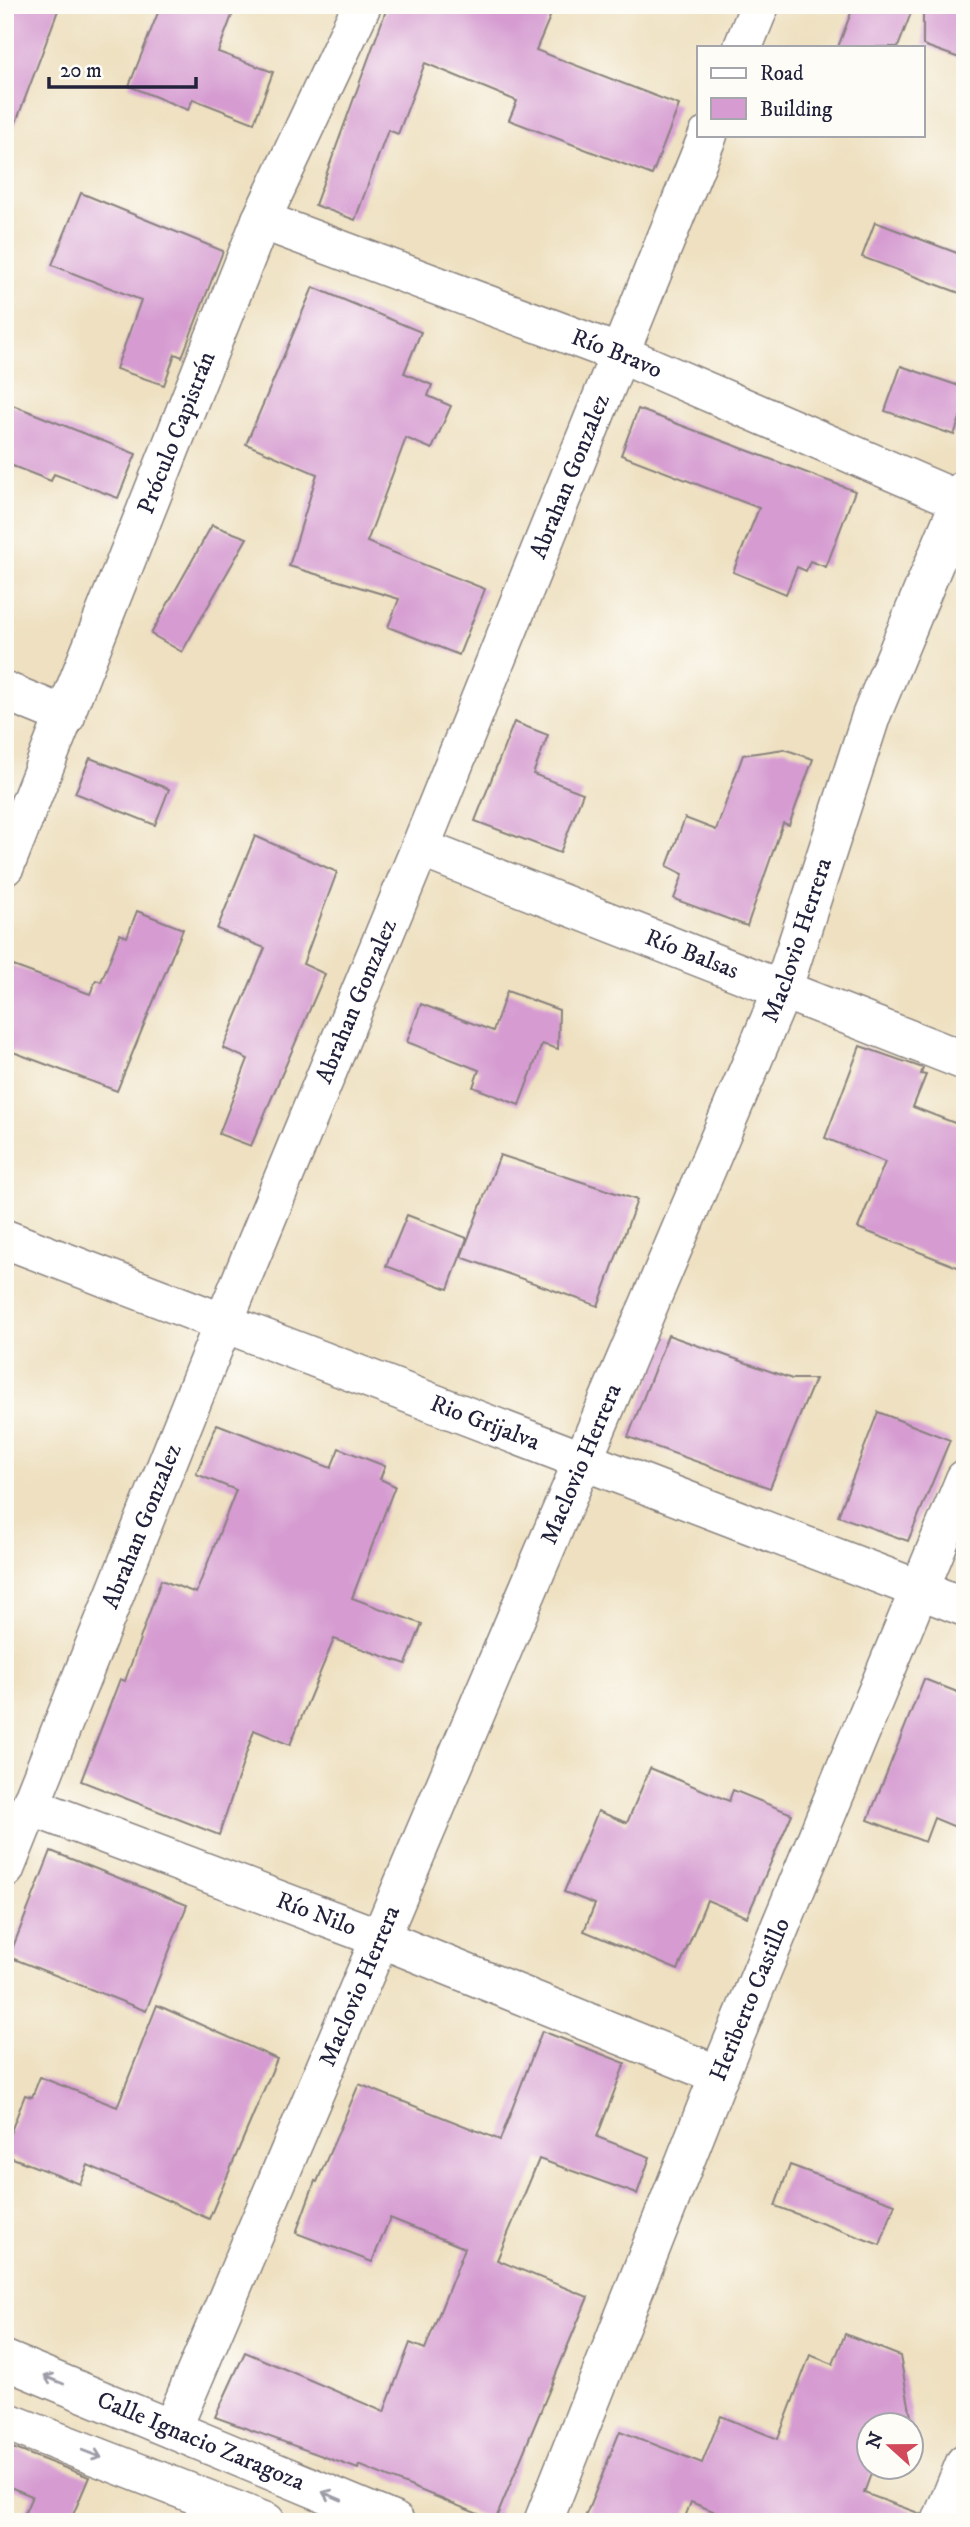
<svg xmlns="http://www.w3.org/2000/svg" width="970" height="2527" viewBox="0 0 970 2527" font-family="'IM FELL DW Pica',serif">
  <style>
    .building { fill: #d69cd1 }
    .lines { fill: none; stroke-linecap: round; stroke-linejoin: round }
    .minor-casing { stroke: #88817e; stroke-width: 41 }
    .minor { stroke: #fff; stroke-width: 38 }
    .oneway { stroke: #9c9ca7 }
    .labels { text-anchor: middle; dominant-baseline: central; stroke-width: 7; stroke-linejoin: round; paint-order: stroke }
    .street-label { font-size: 24px; fill: #22223b; stroke: #fdfcf7 }
  </style>
  <rect width="100%" height="100%" fill="#fdfcf7"/>
  <filter id="ink" filterUnits="userSpaceOnUse"><feTurbulence type="fractalNoise" baseFrequency=".0143" numOctaves="2"/><feDisplacementMap in="SourceGraphic" scale="14" xChannelSelector="R" yChannelSelector="G"/><feConvolveMatrix kernelMatrix="1 2 1 2 8 2 1 2 1" color-interpolation-filters="sRGB"/></filter>
  <filter id="wash" filterUnits="userSpaceOnUse"><feTurbulence type="fractalNoise" baseFrequency=".00686" numOctaves="4" result="noise"/><feDisplacementMap in="SourceGraphic" scale="28" xChannelSelector="R" yChannelSelector="G"/><feGaussianBlur stdDeviation="1.57" result="paint"/><feColorMatrix in="noise" values="0 0 0 0 0 0 0 0 0 0 0 0 0 0 0 0 0 1.4 0 .05"/><feComposite in="paint" operator="in"/></filter>
  <g filter="url(#wash)">
    <rect width="100%" height="100%" fill="#eee0c0"/>
    <g id="blocks">
      <g class="building">
        <path d="M5,5h55l-51,136h-4z"/>
        <path d="M161,5h75l-18,47 55,20 -19,51 -61,-24 -5,11 -59,-24z"/>
        <path d="M388,5h167l-19,45 143,55 -27,70 -143,-55 8,-19 -92,-38 -27,71 -10,-4 -33,90 -40,-15z"/>
        <path d="M854,5h60l-16,42h-60z"/>
        <path d="M923,5h42v55l-42,-15z"/>
        <path d="M81,193l142,58 -41,106 -7,-3 -11,31 -48,-16 25,-69 -89,-35z"/>
        <path d="M875,222l90,34v39l-103,-38z"/>
        <path d="M313,287l108,45 -17,41 28,12 -4,11 23,10 -19,43 -26,-11 -39,104 118,47 -26,66 -71,-28 11,-28 -110,-33 28,-92 -71,-30z"/>
        <path d="M901,366l64,22v16l-11,31 -69,-24z"/>
        <path d="M5,402l131,52 -18,44 -64,-24 -3,7 -46,-18z"/>
        <path d="M638,409l217,82 -29,76 -16,-6 -4,10 -9,-4 -11,27 -53,-22 26,-64 -138,-53z"/>
        <path d="M212,525l35,13 -65,114 -31,-18z"/>
        <path d="M514,722l34,13 -15,39 50,19 -23,60 -85,-32z"/>
        <path d="M784,749l29,10 -24,66 -6,-2 -36,103 -73,-27 9,-25 -16,-8 18,-48 31,12 27,-75z"/>
        <path d="M90,758l79,31 -14,36 -80,-32z"/>
        <path d="M255,836l82,36 -34,92 22,10 -74,172 -32,-12 29,-75 -25,-11 42,-100 -48,-19z"/>
        <path d="M137,911l46,18 -66,162 -112,-42v-86l85,31 6,-14 5,2 19,-48 7,3z"/>
        <path d="M507,991l52,19 -1,39 -16,-5 -23,61 -46,-18 6,-17 -72,-28 14,-38 72,27z"/>
        <path d="M860,1046l63,22 -2,6 5,1 -13,32 52,20v143l-107,-42 27,-66 -60,-24z"/>
        <path d="M500,1155l137,45 -39,106 -137,-49z"/>
        <path d="M407,1215l60,23 -19,51 -62,-23z"/>
        <path d="M668,1335l124,44h23l-45,109 -142,-51z"/>
        <path d="M878,1412l72,28 -42,101 -70,-25z"/>
        <path d="M217,1424l114,44 8,-20 46,18 -5,13 15,7 -43,112 70,26 -16,40 -72,-25 -44,106 -36,-15 -35,105 -138,-54 39,-102 5,2 36,-101 35,13 40,-103 -40,-16z"/>
        <path d="M924,1679l41,16v136l-31,-13 -9,24 -57,-22z"/>
        <path d="M650,1768l79,33 4,-11 59,24 -45,103 -40,-17 -29,70 -94,-39 11,-27 -31,-12 34,-81 29,12z"/>
        <path d="M51,1851l136,54 -41,106 -137,-54z"/>
        <path d="M157,2005l120,54 -68,160 -121,-54 -8,19 -75,-29v-8l20,-52 7,2 8,-20 77,30z"/>
        <path d="M542,2031l83,32 -28,74 53,20 -13,37 -98,-35 -42,101 91,37 -93,224 -136,-56 -1,4 -143,-52 30,-65 139,60 26,-69 15,6 40,-101 -75,-30 -18,44 -76,-29 19,-52 2,1 42,-98 141,56z"/>
        <path d="M790,2165l105,39 -15,41 -105,-39z"/>
        <path d="M845,2334l55,22 13,71 -21,-8 -3,7h-20v42h4l-9,25 57,21 -1,8h-180l-49,-20 -8,20h-100l37,-91 82,32 19,-47 57,23 32,-84 23,9z"/>
        <path d="M5,2445l84,32 -19,45h-49l11,-26 -27,-11z"/>
      </g>
    </g>
  </g>
  <g filter="url(#ink)">
    <use href="#blocks" fill-opacity="0" stroke="#88817e" stroke-width="2"/>
    <g class="lines">
      <defs>
        <g id="minor">
          <path d="M743,47l17,-42"/>
          <path id="s1" d="M261,220l359,134 345,149"/>
          <path d="M5,691l61,25"/>
          <path id="s2" d="M420,848l545,213"/>
          <path id="s3" d="M5,866l256,-646 101,-215"/>
          <path id="s4" d="M5,1239l960,368"/>
          <path id="s5" d="M30,1806l352,133 337,136"/>
          <path id="s6" d="M5,1869l218,-545 197,-476 288,-713"/>
          <path id="s7" d="M5,2360l390,162"/>
          <path d="M5,2421l261,101"/>
          <path id="s8" d="M172,2429l610,-1438 89,-275 94,-227"/>
          <path id="s9" d="M543,2522l176,-447 246,-596"/>
          <path d="M941,2522l24,-59"/>
        </g>
      </defs>
      <use href="#minor" class="minor-casing"/>
      <use href="#minor" class="minor"/>
    </g>
    <defs><path id="oneway-shaft" d="M-6 0H5M1.5-3L5.5 0L1.5 3" fill="none" stroke-width="1.6" stroke-linecap="round" stroke-linejoin="round" transform="scale(1.75)"/></defs>
    <g class="oneway">
      <use href="#oneway-shaft" transform="translate(54 2380) rotate(-158)"/>
      <use href="#oneway-shaft" transform="translate(92 2454) rotate(21)"/>
      <use href="#oneway-shaft" transform="translate(332 2496) rotate(-157)"/>
    </g>
  </g>
  <g class="labels">
    <g class="street-label">
      <text stroke="none"><textPath href="#s1" startOffset="380">Río Bravo</textPath></text>
      <text stroke="none"><textPath href="#s3" startOffset="466">Próculo Capistrán</textPath></text>
      <text stroke="none"><textPath href="#s6" startOffset="1503">Abrahan Gonzalez</textPath></text>
      <text stroke="none"><textPath href="#s8" startOffset="1615">Maclovio Herrera</textPath></text>
      <text stroke="none"><textPath href="#s2" startOffset="292">Río Balsas</textPath></text>
      <text stroke="none"><textPath href="#s6" startOffset="936">Abrahan Gonzalez</textPath></text>
      <text stroke="none"><textPath href="#s4" startOffset="514">Rio Grijalva</textPath></text>
      <text stroke="none"><textPath href="#s8" startOffset="1048">Maclovio Herrera</textPath></text>
      <text stroke="none"><textPath href="#s6" startOffset="369">Abrahan Gonzalez</textPath></text>
      <text stroke="none"><textPath href="#s5" startOffset="306">Río Nilo</textPath></text>
      <text stroke="none"><textPath href="#s8" startOffset="481">Maclovio Herrera</textPath></text>
      <text stroke="none"><textPath href="#s9" startOffset="562">Heriberto Castillo</textPath></text>
      <text stroke="none"><textPath href="#s7" startOffset="212">Calle Ignacio Zaragoza</textPath></text>
    </g>
  </g>
  <rect width="970" height="2527" fill="none" stroke="#fdfcf7" stroke-width="28"/>
  <rect x="697" y="46" width="228" height="91" fill="#fdfcf7" stroke="#a5a5ac" stroke-width="2"/>
  <rect x="711" y="68" width="35" height="10" fill="#ffffff" stroke="#a5a5ac" stroke-width="2"/>
  <text x="760" y="80" font-size="21" fill="#22223b">Road</text>
  <rect x="711" y="98" width="35" height="21" fill="#d69cd1" stroke="#a5a5ac" stroke-width="2"/>
  <text x="760" y="116" font-size="21" fill="#22223b">Building</text>
  <g transform="translate(890 2446) rotate(291)"><circle r="33" fill="#fdfcf7" stroke="#a5a5ac" stroke-width="2"/>
  <path d="M0-5L12 26L0 18L-12 26Z" fill="#d1495b"/>
  <text y="-10" font-size="19" font-weight="bold" text-anchor="middle" fill="#22223b">N</text>
  </g>
  <path d="M49 77v10h147v-10" fill="none" stroke="#22223b" stroke-width="3.5"/>
  <text x="60" y="77" font-size="21" fill="#22223b" stroke="#fdfcf7" stroke-width="5" paint-order="stroke">20 m</text>
</svg>
